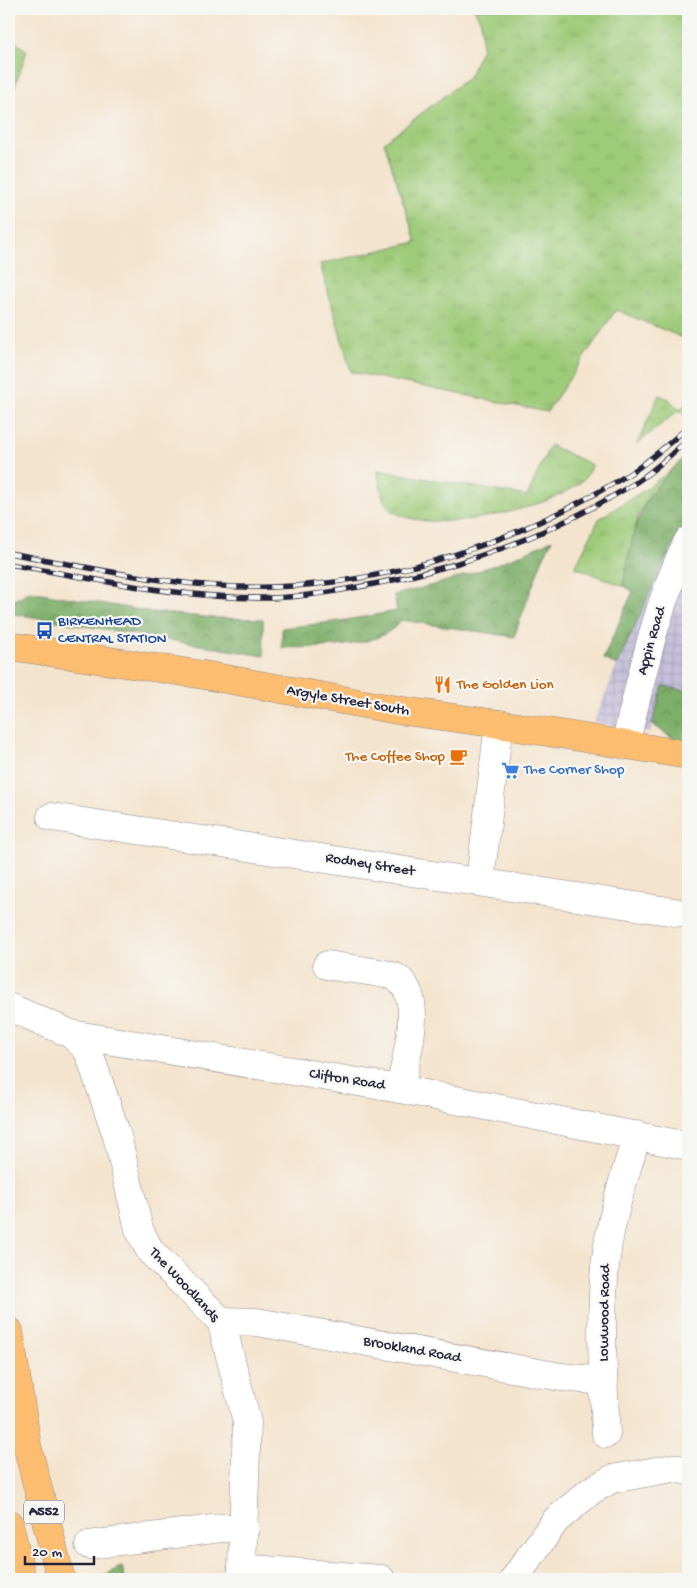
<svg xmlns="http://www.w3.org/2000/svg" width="697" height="1588" viewBox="0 0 697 1588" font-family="'Gochi Hand',sans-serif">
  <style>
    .industrial { fill: url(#industrial-grid) }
    .grass { fill: url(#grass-tufts); stroke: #60765a }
    .forest { fill: url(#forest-crowns); stroke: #506852 }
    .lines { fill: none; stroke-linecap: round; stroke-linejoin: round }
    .minor-casing { stroke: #8b8384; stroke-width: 29 }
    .major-casing { stroke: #8b8384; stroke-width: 29 }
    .highway-casing { stroke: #8b8384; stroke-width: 29 }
    .minor { stroke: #fff; stroke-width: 28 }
    .major { stroke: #fcbd6f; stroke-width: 28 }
    .highway { stroke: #fcbd6f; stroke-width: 28 }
    .rail-casing { stroke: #22223b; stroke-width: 5.5 }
    .rail { stroke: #f6f6f2; stroke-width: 4; stroke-dasharray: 11; stroke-linecap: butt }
    .labels { text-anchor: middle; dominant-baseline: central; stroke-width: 4.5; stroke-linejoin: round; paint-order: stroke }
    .shield { fill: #f6f6f2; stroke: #626272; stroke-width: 1 }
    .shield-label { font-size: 14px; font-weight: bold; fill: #22223b }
    .transit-label { font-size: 15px; fill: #164399; stroke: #f6f6f2; text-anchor: start }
    .street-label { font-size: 15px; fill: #22223b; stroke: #f6f6f2 }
    .food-label { font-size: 15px; fill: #c56008; stroke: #f6f6f2; text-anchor: start }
    .shop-label { font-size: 15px; fill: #366cbe; stroke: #f6f6f2; text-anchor: start }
  </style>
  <defs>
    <pattern id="industrial-grid" width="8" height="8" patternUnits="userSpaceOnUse" patternTransform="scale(1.25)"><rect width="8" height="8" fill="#c6c0da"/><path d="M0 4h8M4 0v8" fill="none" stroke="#aaa5bc"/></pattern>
    <pattern id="grass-tufts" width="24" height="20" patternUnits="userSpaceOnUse" patternTransform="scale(1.25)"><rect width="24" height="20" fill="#9ecb79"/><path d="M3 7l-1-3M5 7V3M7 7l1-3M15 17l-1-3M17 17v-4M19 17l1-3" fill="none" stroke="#88ae6a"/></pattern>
    <pattern id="forest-crowns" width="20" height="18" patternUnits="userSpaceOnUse" patternTransform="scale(1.25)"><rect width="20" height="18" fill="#7eaf69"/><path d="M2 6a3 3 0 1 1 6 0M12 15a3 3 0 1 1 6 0" fill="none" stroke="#678e58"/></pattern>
  </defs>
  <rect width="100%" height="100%" fill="#f6f6f2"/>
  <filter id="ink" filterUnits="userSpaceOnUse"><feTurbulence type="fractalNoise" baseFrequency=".02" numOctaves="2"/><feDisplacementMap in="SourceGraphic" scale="10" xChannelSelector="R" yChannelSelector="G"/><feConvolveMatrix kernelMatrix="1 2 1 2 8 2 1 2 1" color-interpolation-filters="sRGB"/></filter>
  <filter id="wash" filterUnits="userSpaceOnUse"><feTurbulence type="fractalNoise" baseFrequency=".0096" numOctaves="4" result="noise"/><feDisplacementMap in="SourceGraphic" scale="20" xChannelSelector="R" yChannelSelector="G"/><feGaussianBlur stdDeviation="1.12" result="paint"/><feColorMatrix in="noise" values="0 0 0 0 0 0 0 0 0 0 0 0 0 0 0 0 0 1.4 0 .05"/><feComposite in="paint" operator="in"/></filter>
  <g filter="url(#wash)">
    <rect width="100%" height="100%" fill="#f4e4cd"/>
    <path class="industrial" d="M688,517v174l-25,-5 -13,47 -56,-11 23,-57 44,-97z"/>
    <g class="grass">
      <path d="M474,9h214v331l-72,-30 -69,102 -196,-40 -31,-108 96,-22 -32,-100 85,-65 13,-29 -1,-27z"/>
      <path d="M11,39l16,12 -18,52v-61z"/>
      <path d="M659,395l10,4 11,11 8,-9v19l-9,-10 -42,34z"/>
      <path d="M550,445l42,20c-3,5 -5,12 -10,16 -30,28 -164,60 -195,25 -6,-7 -7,-26 -10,-36l150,26z"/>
      <path d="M676,466l-24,25 -14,25 -15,70 -48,-19 24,-48 47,-30z"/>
    </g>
    <g class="forest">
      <path d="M688,454v63l-27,51 -44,97 -14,-6 30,-68 -10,-5c11,-64 16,-87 65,-132z"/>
      <path d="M552,540l-11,23 -27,74 -113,-17c-20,30 -86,27 -119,28v-20l58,-7 57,-10 -3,-16c56,-13 107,-30 158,-55z"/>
      <path d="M30,591l122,21 63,6 48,1 1,37 -255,-43v-16l3,4z"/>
      <path d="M663,686l25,5v50l-15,-2 -21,-15z"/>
      <path d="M122,1566l3,13h-28z"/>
    </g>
  </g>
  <g filter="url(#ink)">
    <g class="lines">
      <defs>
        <g id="minor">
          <path d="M625,745c17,-69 31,-140 63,-204"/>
          <path d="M51,817l637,97"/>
          <path d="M480,881l19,-157"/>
          <path d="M327,965c13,3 58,7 68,12 32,18 10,83 5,112"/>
          <path d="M9,1007l62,27 329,55 288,57"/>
          <path d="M71,1034l17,16 29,86 22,93 11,22 71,70 26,101 -5,146 2,11"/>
          <path d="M221,1321l36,1 304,55 43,4"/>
          <path d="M606,1434c-3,-58 -7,-118 0,-176 5,-42 19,-83 31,-123"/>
          <path d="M89,1545l132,-17h24"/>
          <path d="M242,1568l139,11"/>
          <path d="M514,1579l42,-59 36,-30 20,-11 61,-11 15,3"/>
        </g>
        <path id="major" d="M9,646l195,29 193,35 102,14 189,31"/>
        <g id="highway">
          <path d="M9,1331l18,114 34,134"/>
          <path d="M9,1524l13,55"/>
        </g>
      </defs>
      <use href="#minor" class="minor-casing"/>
      <use href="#major" class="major-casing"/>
      <use href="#highway" class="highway-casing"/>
      <use href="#minor" class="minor"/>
      <use href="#major" class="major"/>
      <use href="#highway" class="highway"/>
      <defs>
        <g id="rail">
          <path d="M9,553c84,15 177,37 262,34 124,-3 253,-48 358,-113 21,-13 40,-31 59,-47"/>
          <path d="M9,564c86,15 174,35 262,34 33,-1 66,-7 98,-13 95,-18 184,-51 266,-102 19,-12 36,-29 53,-43"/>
        </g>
      </defs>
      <use href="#rail" class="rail-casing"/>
      <use href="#rail" class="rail"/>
    </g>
  </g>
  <defs>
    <symbol id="bus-bare" viewBox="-9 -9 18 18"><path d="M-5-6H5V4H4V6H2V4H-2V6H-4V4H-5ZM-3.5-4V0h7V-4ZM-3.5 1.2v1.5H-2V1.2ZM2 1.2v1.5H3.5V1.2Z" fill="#1a4fb4" stroke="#f6f6f2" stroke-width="2.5" paint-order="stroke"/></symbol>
    <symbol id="restaurant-bare" viewBox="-9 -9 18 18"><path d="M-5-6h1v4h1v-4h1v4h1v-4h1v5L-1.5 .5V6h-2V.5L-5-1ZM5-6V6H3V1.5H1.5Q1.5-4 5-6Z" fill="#e8710a" stroke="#f6f6f2" stroke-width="2.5" paint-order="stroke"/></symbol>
    <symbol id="cafe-bare" viewBox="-9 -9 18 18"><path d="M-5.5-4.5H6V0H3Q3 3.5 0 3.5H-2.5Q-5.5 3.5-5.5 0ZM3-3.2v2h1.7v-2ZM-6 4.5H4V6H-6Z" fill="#e8710a" stroke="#f6f6f2" stroke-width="2.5" paint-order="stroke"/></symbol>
    <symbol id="supermarket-bare" viewBox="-9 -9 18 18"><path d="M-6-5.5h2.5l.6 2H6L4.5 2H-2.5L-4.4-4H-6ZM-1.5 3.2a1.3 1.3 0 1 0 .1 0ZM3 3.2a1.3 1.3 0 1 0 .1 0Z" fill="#3f7fe0" stroke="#f6f6f2" stroke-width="2.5" paint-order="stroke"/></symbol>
  </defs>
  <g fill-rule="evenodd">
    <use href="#bus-bare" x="32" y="618" width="25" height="25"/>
    <use href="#restaurant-bare" x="430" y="672" width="25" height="25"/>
    <use href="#cafe-bare" x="446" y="744" width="25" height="25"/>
    <use href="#supermarket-bare" x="498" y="758" width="25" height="25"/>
  </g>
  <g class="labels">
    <rect class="shield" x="24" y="1500.5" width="40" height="23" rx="4"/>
    <g class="shield-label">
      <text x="44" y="1512">A552</text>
    </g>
    <g class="transit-label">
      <text x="58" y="622">BIRKENHEAD<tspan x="58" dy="17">CENTRAL STATION</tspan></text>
    </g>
    <g class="street-label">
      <text transform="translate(652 641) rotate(-74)">Appin Road</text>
      <text transform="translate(348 701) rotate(10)">Argyle Street South</text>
      <text transform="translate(370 865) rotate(9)">Rodney Street</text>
      <text transform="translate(347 1080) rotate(9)">Clifton Road</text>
      <text transform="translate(184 1285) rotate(47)">The Woodlands</text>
      <text transform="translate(605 1313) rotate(-89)">Lowwood Road</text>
      <text transform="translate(412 1350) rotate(10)">Brookland Road</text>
    </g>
    <g class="food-label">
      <text x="457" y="685">The Golden Lion</text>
      <text x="445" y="757" text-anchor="end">The Coffee Shop</text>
    </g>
    <g class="shop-label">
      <text x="524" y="770">The Corner Shop</text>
    </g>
  </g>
  <rect width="697" height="1588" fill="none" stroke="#f6f6f2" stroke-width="30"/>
  <path d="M25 1556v8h69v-8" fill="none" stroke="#22223b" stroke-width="2.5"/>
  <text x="32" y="1556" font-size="15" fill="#22223b" stroke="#f6f6f2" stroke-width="4" paint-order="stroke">20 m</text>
</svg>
